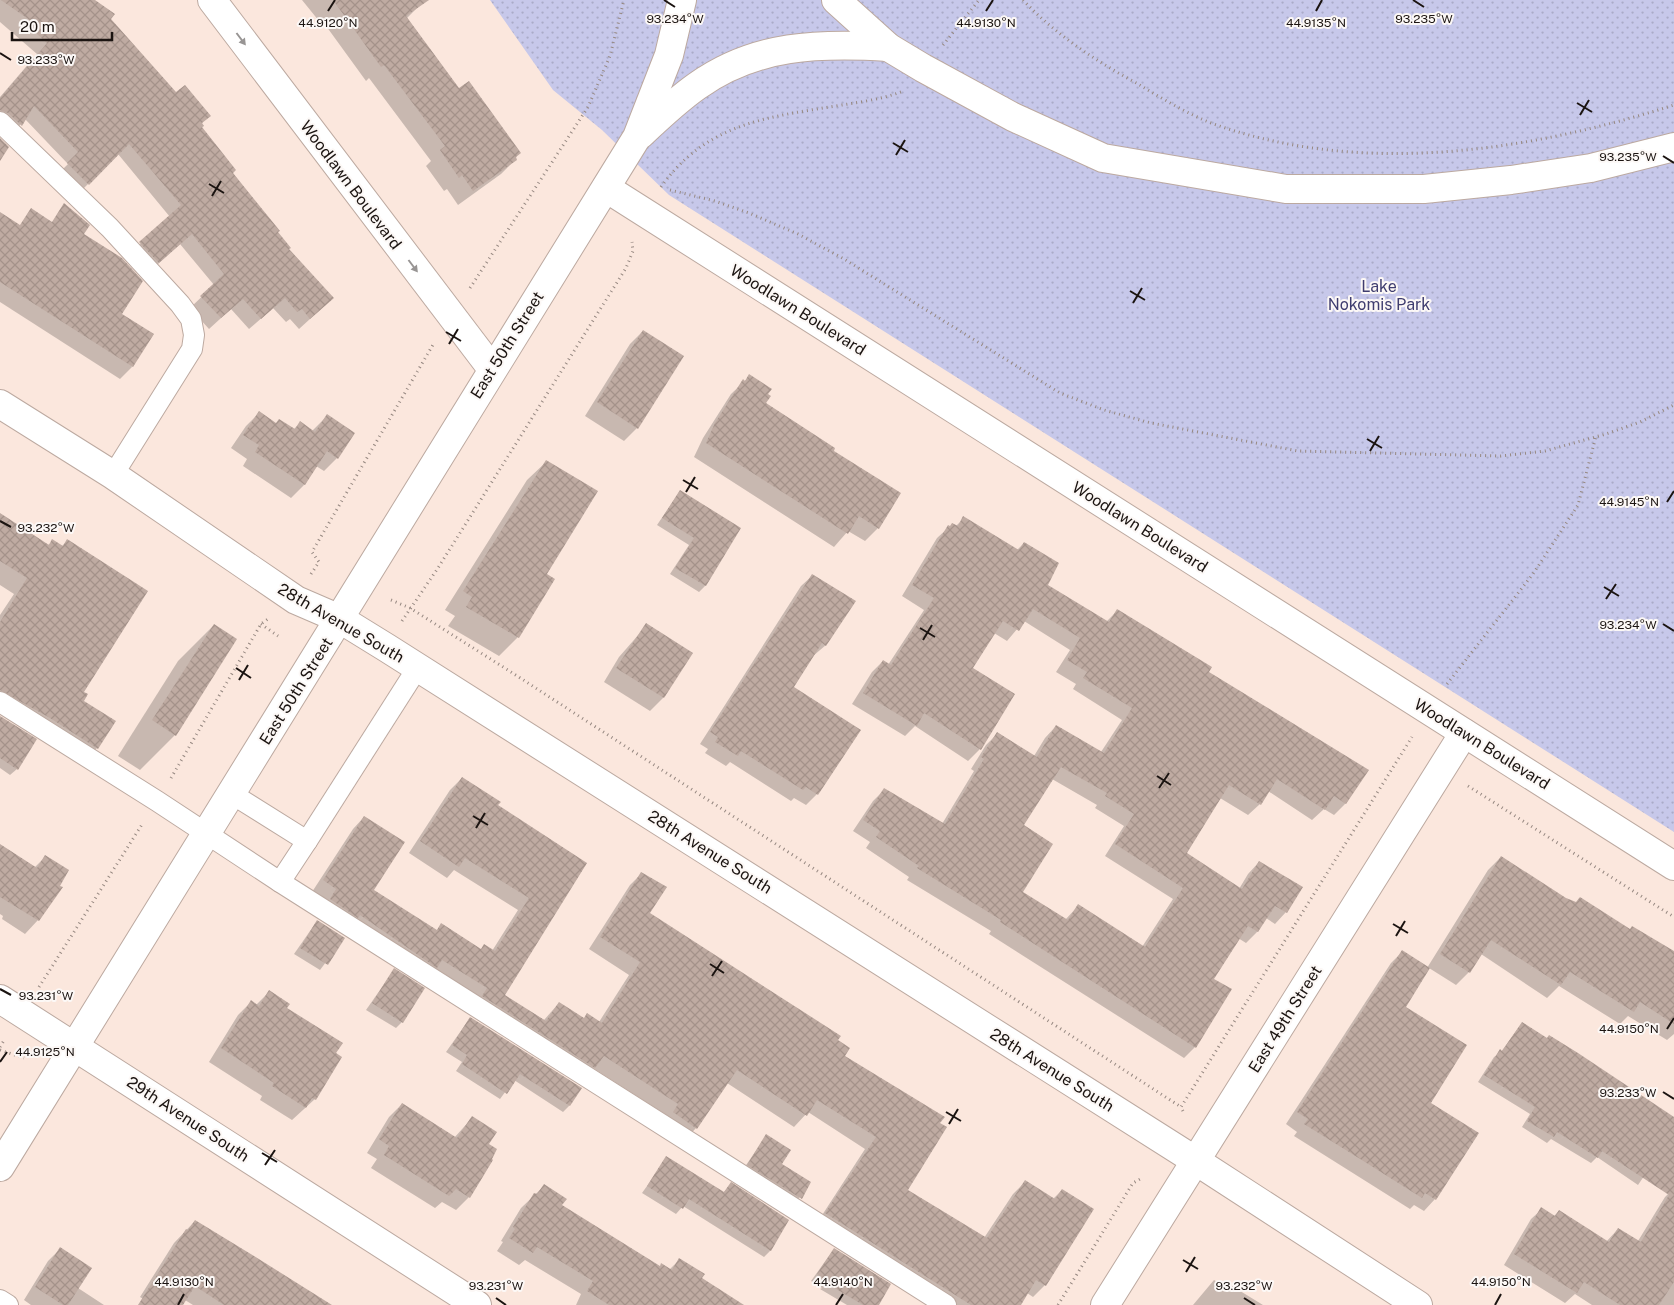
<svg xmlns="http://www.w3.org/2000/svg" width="1674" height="1305" viewBox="0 0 1674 1305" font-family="'Public Sans',sans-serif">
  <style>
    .grass { fill: url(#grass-dots) }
    .shadow { fill: #0003; fill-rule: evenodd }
    .building { fill: url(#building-cross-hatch); fill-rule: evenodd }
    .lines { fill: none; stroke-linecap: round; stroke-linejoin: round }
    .lane-casing { stroke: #bca9a0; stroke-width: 22 }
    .street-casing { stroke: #bca9a0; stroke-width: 30 }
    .secondary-casing { stroke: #bca9a0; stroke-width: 30 }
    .path { stroke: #968881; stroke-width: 3; stroke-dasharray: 1 4; stroke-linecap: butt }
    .lane { stroke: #fff; stroke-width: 20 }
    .street { stroke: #fff; stroke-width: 28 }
    .secondary { stroke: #fff; stroke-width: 28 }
    .oneway { fill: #989594 }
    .ticks { fill: none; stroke: #1b1411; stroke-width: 2 }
    .labels { text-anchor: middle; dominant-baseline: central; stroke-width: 4; stroke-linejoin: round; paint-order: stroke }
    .street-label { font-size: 16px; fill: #1b1411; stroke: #fcf8f6 }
    .park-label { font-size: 16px; fill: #3f3d6f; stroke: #fcf8f6 }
    .ticks-label { font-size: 12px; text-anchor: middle; fill: #1b1411; stroke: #fcf8f6; stroke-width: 4; stroke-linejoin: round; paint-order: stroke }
  </style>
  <defs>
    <pattern id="grass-dots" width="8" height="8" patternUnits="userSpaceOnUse" patternTransform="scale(1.25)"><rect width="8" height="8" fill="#c7c8ea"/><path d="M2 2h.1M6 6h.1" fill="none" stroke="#aaabc8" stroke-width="1.8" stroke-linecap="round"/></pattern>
    <pattern id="building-cross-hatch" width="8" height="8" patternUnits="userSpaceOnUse" patternTransform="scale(1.25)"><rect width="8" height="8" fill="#bfaba2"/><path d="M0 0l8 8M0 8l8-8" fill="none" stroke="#a4928a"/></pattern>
  </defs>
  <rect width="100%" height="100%" fill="#fbe7dd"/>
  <path class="grass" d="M490,0h1184v832l-1005,-637 -67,-65 -49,-40z"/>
  <g class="shadow">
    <path d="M0,0h93l108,124 -1,4 32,45 55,76 34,60 -22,20 -9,-10 -4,3 -13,-14 -24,21 -18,-20 -22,20 -19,-21 24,-23 -34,-41 -33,30 -18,-20 41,-37 -52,-63 -41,41 -20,-20 11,-11 -43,-45 -15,18 -10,-10v-30l37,-43 -37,-32z"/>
    <path d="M302,0h116l3,4 -14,14 52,72 57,69 -15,15 -43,31 -11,-16 -3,2 -18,-25 5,-5 -62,-83 -3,3 -45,-62 -2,2z"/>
    <path d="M0,213l120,101 12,53 -12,12 -120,-77z"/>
    <path d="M643,331l-6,97 -13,13 -39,-25 45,-72z"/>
    <path d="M750,376l16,18 -2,9 68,48 46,77 -13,13 -17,-10 -14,16 -140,-90 9,-19 28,-44z"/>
    <path d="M259,413l17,11 17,6 7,-7 12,8 15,-15 10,42 -13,13 -8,-5 -12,19 -13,13 -48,-32 4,-7 -16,-11 15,-22z"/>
    <path d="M546,462l-1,112 8,5 -35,58 -19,19 -51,-30 7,-10 -10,-6 82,-130z"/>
    <path d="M680,491l59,38 -34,57 -6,6 -29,-18 19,-29 -32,-20z"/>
    <path d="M0,514l48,31 5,-4 9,5 5,-5 15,160 15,47 -14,15 -83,-64v-84l14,-21 -14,-9z"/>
    <path d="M964,518l53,32 7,-7 22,42 60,37 11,-11 90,62 160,97 -22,34 -11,11 -10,-6 -12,11 -44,-29 -8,13 -12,11 -28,-17 -35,56 54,35 9,-15 11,-12 42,26 -15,24 -11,12 -9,-6 -9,14 -11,11 -8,-5 -25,41 17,11 -35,57 -11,11 -195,-124 2,-3 -84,-51 2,-3 -43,-29 4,-6 -17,-11 20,-30 11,-11 58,34 32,-53 -3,-2 15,-24 12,-12 36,23 11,-18 11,-12 45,26 21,-32 -49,-31 3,-5 -20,-12 14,-22 -46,-29 -17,20 -13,-8 -23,36 42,25 -33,55 -12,12 -53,-35 -10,10 -53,-32 20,-32 11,-11 5,4 36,-55 -22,-14 35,-58 12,-11 7,-1zM1052,779l45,26 -2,3 29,18 -19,30 68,43 -31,48 -64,-41 -13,14 -43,-28v-66z"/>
    <path d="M813,575l13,70 -13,11 -20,31 24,107 -11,11 -12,-7 -3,3 -61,-39 -4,4 -21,-13 3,-4 -8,-5 101,-158z"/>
    <path d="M214,625l-39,110 -35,35 -22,-14 60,-95z"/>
    <path d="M647,625l45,28 -29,45 -13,13 -46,-29 15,-25z"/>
    <path d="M0,727l17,42 -7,6 -10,-7z"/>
    <path d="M462,778l35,28 89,58 -83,131 41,25 15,-17 24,16 16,3 30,-47 -40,-26 41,-64 12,-12 6,41 188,127 70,149 78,48 29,-44 12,-12 28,17 9,-9 30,20 -47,75 -12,12 -6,-4 -8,12h-80l-124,-79 50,-77 -57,-37 -14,15 -67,-44 -31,45 -11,12 -23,-16 6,-8 -75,-48 -11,11 -270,-187 41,-63 11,-12 8,74 64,40 5,-6 39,25 12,1 26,-41 -64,-40 -7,8 -38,-25 41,-63z"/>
    <path d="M0,846l35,21 10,-10 16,31 -23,32 -13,14 -23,-15 1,-3 -3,-2z"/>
    <path d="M1501,857l64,42 109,53v82l-7,6 -39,-24 -8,8 -61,-38 -12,12 -66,-44 -12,18 -13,13 -27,-17 -25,39 25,96 6,96 -11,12 -10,-6 -4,4 -116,-73 3,-4 -11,-8 105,-161 11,-11 25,16 61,-98z"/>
    <path d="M317,921l27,17 -24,32 -26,-16z"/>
    <path d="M394,970l8,52 -6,6 -30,-18z"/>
    <path d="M269,992l66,62 -20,45 -23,21 -32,-20 2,-4 -53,-34 29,-47 13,-13 5,3z"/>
    <path d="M470,1018l110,70 -11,18 -6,6 -49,-32 -14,19 -44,-28 6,-9 -16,-10z"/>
    <path d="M1522,1023l152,95v14l-36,53 -41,-28 -6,6 -40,-24 -4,4 -25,-16 8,-13 -52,-32 16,-25 7,-5z"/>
    <path d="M402,1104l52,34 18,-20 15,26 5,16 -23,37 -13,13 -14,-8 -7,6 -64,-40 6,-9 -10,-6 22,-36z"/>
    <path d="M766,1136l14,28 30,19 -16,22 -52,-34z"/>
    <path d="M667,1158l56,35 8,-9 57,36 -18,31 -6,6 -81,-51 -7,8 -34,-21z"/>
    <path d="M544,1186l17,20 98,61 10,3 11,-11 20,20 38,26h-162l5,-11 -56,-34 -6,5 -22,-14 6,-9 -2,-1 20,-33z"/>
    <path d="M1674,1188v117h-82l-17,-11 -10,9 -61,-38 27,-46 11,-10 12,7 5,-5 47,31 12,-13 20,12 27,-44z"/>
    <path d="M195,1221l133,84h-135l-8,-5 -4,5h-28l-13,-8 34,-54z"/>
    <path d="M60,1249l18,39 26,17h-73l-7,-5 24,-39z"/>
    <path d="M834,1249l43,56h-30l-27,-16 2,-1 -11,-7z"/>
    <path d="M1214,1280l14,9 4,-3 31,19h-70z"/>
  </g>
  <g class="building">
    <path d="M1,0h94l20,14 -4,5 65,73 9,-7 26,31 -9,7 2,3 -2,1 34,43 -3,3 47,58 -2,1 13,16 -2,1 45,49 -24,21 -8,-10 -5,3 -12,-14 -24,21 -18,-20 -22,19 -21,-22 24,-22 -32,-40 -33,29 -20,-21 42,-37 -52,-61 -40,41 -22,-22 11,-11 -44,-46 -12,20 -14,-13 -8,-3v-12l47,-55 -10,-9 4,-6z"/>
    <path d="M333,0h96l-23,16 53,72 10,-7 52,72 -5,4 1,3 -44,31 -11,-16 -3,3 -19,-28 5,-4 -61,-81 -3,2z"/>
    <path d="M0,138l9,9 -9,14z"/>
    <path d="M64,203l26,22 -6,9 38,24 21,23 -21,33 32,20 -21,33 -133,-85v-70l20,13 11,-17 21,14z"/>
    <path d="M643,330l41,26 -46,73 -41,-27z"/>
    <path d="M749,374l23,15 -4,5 3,2 -5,7 69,45 -1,3 67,42 -22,36 -20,-13 -11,18 -142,-91 9,-20 28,-44 2,2z"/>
    <path d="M259,411l17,12 3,-4 16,10 5,-8 15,11 12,-18 28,19 -17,26 -11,-8 -22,34 -50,-33 4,-7 -16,-10z"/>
    <path d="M546,460l52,31 -51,83 8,5 -36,59 -53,-31 6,-10 -9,-6z"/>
    <path d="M680,490l61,38 -35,58 -31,-18 19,-30 -32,-20z"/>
    <path d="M0,513l49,32 3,-6 11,7 4,-7 81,52 -64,101 4,2 -4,7 32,20 -18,28 -48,-31 -50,-28v-68l27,-44 -27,-17z"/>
    <path d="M963,516l56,34 5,-8 35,21 -11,22 61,37 8,-13 95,58 -3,5 160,98 -23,34 -12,-8 -9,14 -48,-31 -16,26 -32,-20 -42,68 55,36 17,-28 44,26 -16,26 -12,-7 -17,26 -10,-6 -34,53 18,10 -36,59 -196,-126 1,-2 -84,-52 2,-2 -43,-29 4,-6 -17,-11 21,-32 61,36 39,-65 -3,-2 16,-25 40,25 19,-32 48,28 28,-45 -49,-30 4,-6 -20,-12 13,-22 -47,-29 -14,22 -16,-10 -30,47 42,26 -34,56 -57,-37 -7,13 -54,-33 20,-33 8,5 43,-67 -22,-13 36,-60 2,1 2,-3 6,3zM1061,767l46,26 -2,3 29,18 -19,30 68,44 -38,59 -67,-43 -10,16 -45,-28 30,-48 -29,-19z"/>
    <path d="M812,574l44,27 -30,45 -4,-3 -28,44 67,43 -43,65 -12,-8 -3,3 -62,-39 -3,5 -23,-14 3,-5 -8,-5z"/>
    <path d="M646,623l47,30 -29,45 -48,-30z"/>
    <path d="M214,624l23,15 -61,97 -24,-16z"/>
    <path d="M0,716l37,23 -19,31 -18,-12z"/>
    <path d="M462,777l39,25 -3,3 89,58 -82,132 41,26 13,-19 25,16 3,-5 15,10 38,-61 -40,-25 41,-65 26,15 -17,26 191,123 -3,4 12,8 -5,8 100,61 -5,6 7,4 -39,63 79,48 38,-58 30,19 7,-10 32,20 -48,77 -10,-6 -15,25h-50l-146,-92 51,-76 -59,-37 -10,16 -70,-46 -40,59 -24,-17 5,-8 -74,-48 -9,12 -113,-72 5,-8 -45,-28 -5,8 -77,-53 -2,3 -28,-19 6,-10 -13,-9 41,-64 41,26 -31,48 63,40 4,-7 40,26 3,-5 11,7 34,-53 -64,-40 -6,9 -39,-26z"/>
    <path d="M0,844l37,24 8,-13 24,15 -9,16 3,1 -24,34 -39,-24z"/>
    <path d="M1501,856l65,42 10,4 4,-5 50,32 2,-3 42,25v73l-34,-22 -6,10 -64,-40 -9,13 -70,-45 -21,33 -30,-19z"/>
    <path d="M317,920l28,18 -17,27 -28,-17z"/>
    <path d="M1402,950l28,18 -24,39 61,38 -36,58 48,30 -43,67 -11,-7 -3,5 -65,-41 -53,-33 4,-5 -11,-7z"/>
    <path d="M394,968l31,20 -22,35 -31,-20z"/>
    <path d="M269,990l21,14 -3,4 56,35 -7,10 6,4 -26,43 -4,-2 -6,10 -34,-22 2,-3 -53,-35 30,-48 8,6z"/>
    <path d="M470,1017l112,71 -12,18 -50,-32 -13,20 -45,-30 5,-9 -15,-10z"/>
    <path d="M1522,1022l25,16 2,-3 29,18 96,64v165l-15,23h-39l-36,-23 -7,11 -63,-39 27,-47 14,9 4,-6 50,32 9,-14 23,14 28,-47 -67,-44 -4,7 -41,-26 -3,5 -27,-16 8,-14 -51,-32 16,-26 2,2z"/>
    <path d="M402,1103l55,35 15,-22 25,16 -8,12 8,5 -5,10 1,1 -23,38 -14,-9 -7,7 -65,-41 5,-9 -10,-7z"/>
    <path d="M766,1134l25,16 -9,14 29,18 -9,17 -55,-34z"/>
    <path d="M666,1156l58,36 7,-10 58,38 -18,31 -82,-52 -6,10 -36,-23z"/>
    <path d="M544,1184l23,15 -5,6 98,61 1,-3 11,7 7,-12 26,16 -3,4 42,27h-135l-22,-14 6,-10 -56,-34 -4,6 -24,-15 6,-9 -2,-2 21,-34 3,1z"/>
    <path d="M195,1220l59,36 78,49h-108l-29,-19 -12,19h-45l48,-76 2,1z"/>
    <path d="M60,1247l32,21 -24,37h-5l-28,-18z"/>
    <path d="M834,1248l57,36 -12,21h-16l-37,-22 1,-2 -10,-7z"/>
  </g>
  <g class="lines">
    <defs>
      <g id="lane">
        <path d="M0,122l110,106 70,76 11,15 3,16 -2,14 -79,126"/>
        <path d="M0,702l157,99 123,81 666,423"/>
        <path d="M232,794l75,47 -27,41"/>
        <path d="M307,841l111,-174"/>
        <path d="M0,1300l8,5"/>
      </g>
      <g id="street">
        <path d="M212,0l280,369"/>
        <path d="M606,188l1068,678"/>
        <path d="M0,999l477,306"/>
        <path d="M1105,1305l359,-572"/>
      </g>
      <g id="secondary">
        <path d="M836,0l52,47 35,21 90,49 90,41 183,31h138l87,-9 80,-12 83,-21"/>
        <path d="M641,134c18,-17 36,-34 56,-48 59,-42 122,-43 191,-39"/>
        <path d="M0,404l113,71 183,125 44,19 47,29 809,513 222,144"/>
        <path d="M0,1167l637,-1030 32,-82 13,-55"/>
      </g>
    </defs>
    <use href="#lane" class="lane-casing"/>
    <use href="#street" class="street-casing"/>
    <use href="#secondary" class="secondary-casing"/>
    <g class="path">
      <path d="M1023,0c33,35 73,61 115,84 23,14 48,29 73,39 148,54 316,29 463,-18"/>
      <path d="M943,45l36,-45"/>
      <path d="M661,187c46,-65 108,-70 181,-82 19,-3 40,-6 59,-13"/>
      <path d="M670,190l45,11 34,12 49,21 46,25 216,134 44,17 47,13 147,28 203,5 44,-5 61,-17 34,-12 34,-17"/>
      <path d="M470,288l118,-181 22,-51 14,-56"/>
      <path d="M311,574l8,-12 -7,-10 122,-209"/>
      <path d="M391,600l19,8 101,64 670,435"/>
      <path d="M402,621l36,-53 188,-300 7,-17 -1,-9"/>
      <path d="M261,624l17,12"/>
      <path d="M1447,684l86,-110 45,-69 18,-69"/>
      <path d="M171,778l90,-154 7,-5"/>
      <path d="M1468,786l206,131"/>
      <path d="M39,987l104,-164"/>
      <path d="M0,1047l5,-8"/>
      <path d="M0,1050l24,8"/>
      <path d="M1183,1111l-2,-4 231,-370"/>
      <path d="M1058,1305l75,-122 9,-5"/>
    </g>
    <use href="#lane" class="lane"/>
    <use href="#street" class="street"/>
    <use href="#secondary" class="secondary"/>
  </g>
  <defs><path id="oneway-solid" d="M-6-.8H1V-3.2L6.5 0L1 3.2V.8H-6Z" transform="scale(1.25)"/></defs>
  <g class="oneway">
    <use href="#oneway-solid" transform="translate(241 39) rotate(53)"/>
    <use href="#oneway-solid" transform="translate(413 266) rotate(53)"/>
  </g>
  <path class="ticks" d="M664,0l11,7M1413,0l11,7M328,11l7,-11M986,11l7,-11M1316,11l6,-11M0,53l11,7M1577,103l15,9M1580,115l9,-15M893,143l15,9M896,155l9,-15M1663,156l11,7M209,184l15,9M212,196l9,-15M1130,291l15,9M1133,303l9,-15M446,332l15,9M449,344l9,-15M1367,439l15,9M1370,451l9,-15M683,480l15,9M686,492l9,-15M1667,502l7,-11M0,521l11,6M1604,587l15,9M1606,599l10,-15M1663,624l11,7M920,628l15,9M923,640l9,-15M236,668l15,10M239,680l9,-15M1157,776l14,9M1159,788l10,-15M473,816l15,9M476,828l9,-15M1393,924l15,9M1396,936l9,-15M710,964l14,9M712,976l10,-15M0,989l11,6M1667,1029l7,-11M0,1062l7,-10M1663,1092l11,7M946,1112l15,9M949,1124l9,-15M262,1153l15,9M265,1165l10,-15M1183,1260l15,9M1186,1272l9,-15M496,1298l10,7M1244,1298l11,7M178,1305l6,-11M836,1305l7,-11M1495,1305l6,-11"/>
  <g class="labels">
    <g class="street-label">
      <text transform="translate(351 185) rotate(53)">Woodlawn Boulevard</text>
      <text transform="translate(798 310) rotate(32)">Woodlawn Boulevard</text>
      <text transform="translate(507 345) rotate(-58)">East 50th Street</text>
      <text transform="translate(1140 527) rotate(32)">Woodlawn Boulevard</text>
      <text transform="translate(341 623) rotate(30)">28th Avenue South</text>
      <text transform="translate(296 691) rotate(-58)">East 50th Street</text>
      <text transform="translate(1482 744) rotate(32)">Woodlawn Boulevard</text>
      <text transform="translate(710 852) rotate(32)">28th Avenue South</text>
      <text transform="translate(1285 1019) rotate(-58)">East 49th Street</text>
      <text transform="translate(1052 1070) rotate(32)">28th Avenue South</text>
      <text transform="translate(188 1119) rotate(33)">29th Avenue South</text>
    </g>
    <g class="park-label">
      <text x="1379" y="286">Lake<tspan x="1379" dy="18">Nokomis Park</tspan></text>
    </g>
  </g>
  <g class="ticks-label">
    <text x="675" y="23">93.234°W</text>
    <text x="1424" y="23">93.235°W</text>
    <text x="328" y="27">44.9120°N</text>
    <text x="986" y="27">44.9130°N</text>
    <text x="1316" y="27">44.9135°N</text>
    <text x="46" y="64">93.233°W</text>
    <text x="1628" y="161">93.235°W</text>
    <text x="1629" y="506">44.9145°N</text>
    <text x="46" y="532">93.232°W</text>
    <text x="1628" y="629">93.234°W</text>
    <text x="46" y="1000">93.231°W</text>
    <text x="1629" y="1033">44.9150°N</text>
    <text x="45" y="1056">44.9125°N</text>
    <text x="1628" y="1097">93.233°W</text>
    <text x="184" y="1286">44.9130°N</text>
    <text x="843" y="1286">44.9140°N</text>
    <text x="1501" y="1286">44.9150°N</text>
    <text x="496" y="1290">93.231°W</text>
    <text x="1244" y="1290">93.232°W</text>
  </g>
  <path d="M12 32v8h100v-8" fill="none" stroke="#1b1411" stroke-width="2.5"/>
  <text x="20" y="32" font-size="15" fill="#1b1411" stroke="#fcf8f6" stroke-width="4" paint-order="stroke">20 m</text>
</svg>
